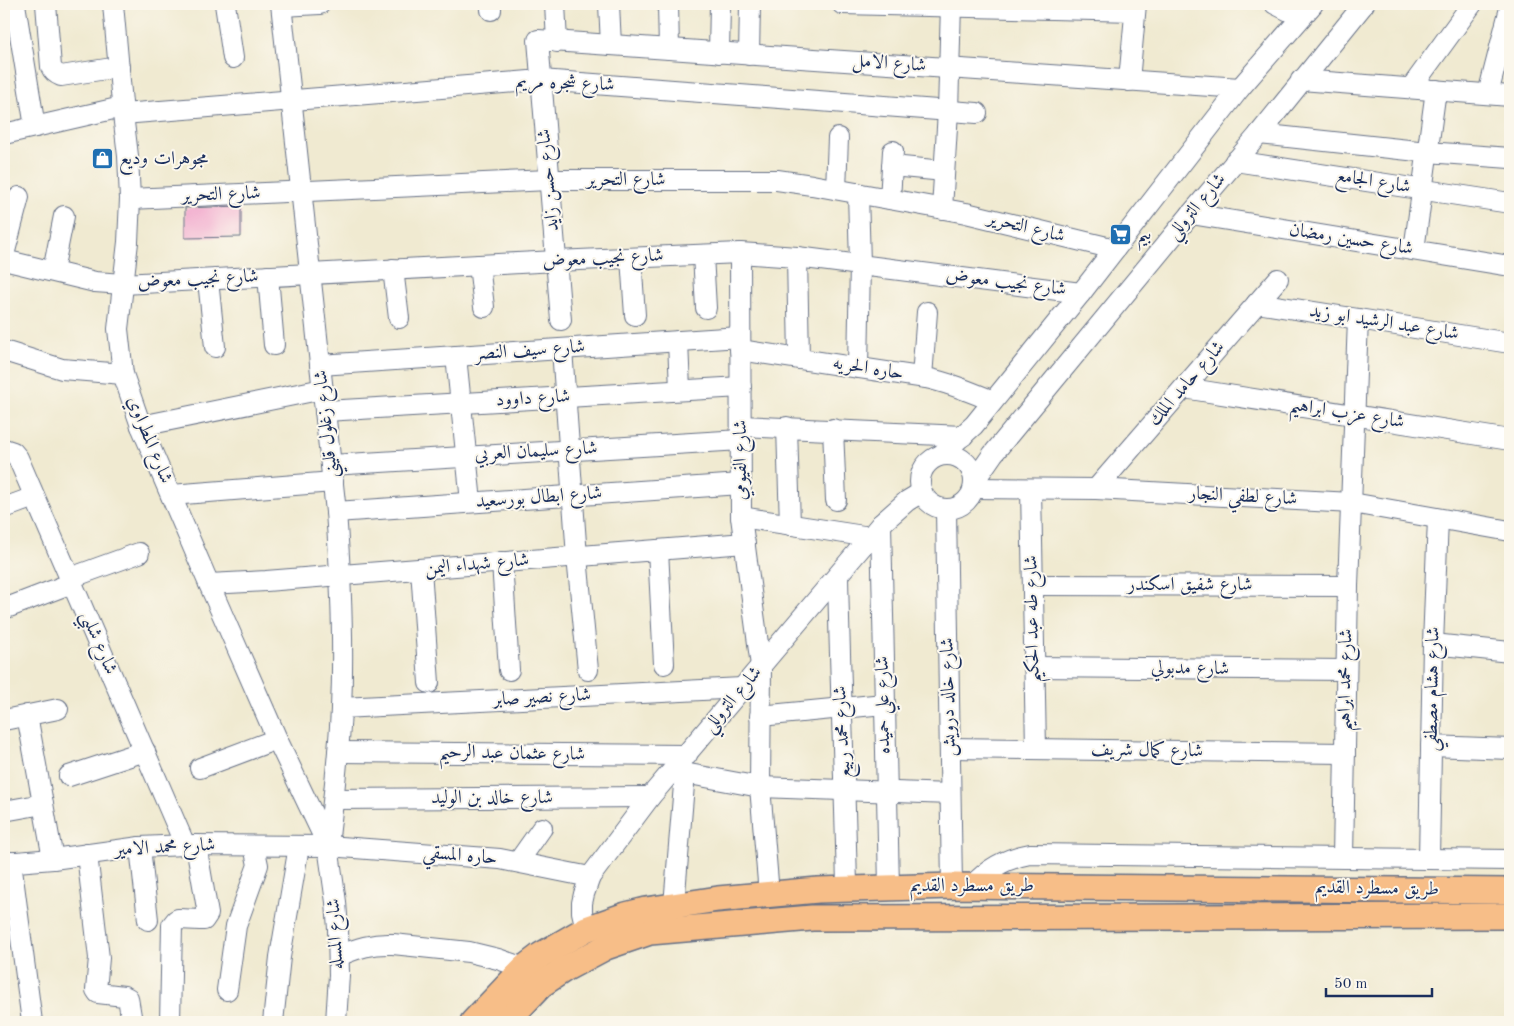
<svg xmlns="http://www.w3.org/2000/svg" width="1514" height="1026" viewBox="0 0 1514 1026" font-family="'Old Standard TT',Amiri,serif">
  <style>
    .building { fill: #f2aace }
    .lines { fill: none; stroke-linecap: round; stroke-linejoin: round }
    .minor-casing { stroke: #667086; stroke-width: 22 }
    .major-casing { stroke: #667086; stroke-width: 28 }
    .minor { stroke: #fff; stroke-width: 20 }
    .major { stroke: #f7be88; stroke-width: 25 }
    .labels { text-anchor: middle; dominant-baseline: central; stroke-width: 4; stroke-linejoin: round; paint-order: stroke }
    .street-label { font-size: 19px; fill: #1b2f5e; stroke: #fbf7ec }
    .poi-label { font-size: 19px; fill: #1b2f5e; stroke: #fbf7ec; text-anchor: start }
  </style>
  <rect width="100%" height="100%" fill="#fbf7ec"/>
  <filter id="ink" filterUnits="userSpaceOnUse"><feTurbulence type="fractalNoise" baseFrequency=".02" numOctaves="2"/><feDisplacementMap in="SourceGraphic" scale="10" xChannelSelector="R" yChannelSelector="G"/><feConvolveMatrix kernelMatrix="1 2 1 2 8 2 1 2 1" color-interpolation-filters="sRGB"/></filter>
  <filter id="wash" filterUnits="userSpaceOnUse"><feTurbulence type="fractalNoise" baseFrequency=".0096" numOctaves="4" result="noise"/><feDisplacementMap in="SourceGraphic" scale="20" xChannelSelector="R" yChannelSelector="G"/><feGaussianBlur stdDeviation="1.12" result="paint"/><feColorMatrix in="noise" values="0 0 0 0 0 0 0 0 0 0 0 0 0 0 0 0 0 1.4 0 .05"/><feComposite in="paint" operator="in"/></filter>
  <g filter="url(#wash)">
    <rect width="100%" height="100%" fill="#f0ead1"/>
    <g id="blocks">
      <path class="building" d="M241,206v31l-56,1v-30z"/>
    </g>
  </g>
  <g filter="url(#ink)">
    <use href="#blocks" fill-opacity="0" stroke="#667086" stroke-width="1"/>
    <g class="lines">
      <defs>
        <g id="minor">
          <path d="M15,4l20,123"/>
          <path d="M46,4l5,63c2,5 5,7 10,9l58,-9"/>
          <path d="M113,4l10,110 5,42 2,43 -2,43 -10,87 5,45 18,52 68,158 68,155 51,107 8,56 2,27 1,46 -3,47"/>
          <path d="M225,4l8,54"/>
          <path d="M281,4l55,508c5,65 8,132 5,197 -2,46 -8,92 -13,137"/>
          <path d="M491,4v6"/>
          <path d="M555,4l2,38"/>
          <path d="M609,4l2,41"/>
          <path d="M668,4l1,45"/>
          <path d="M842,4l293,7"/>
          <path d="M1275,4l26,13"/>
          <path d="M282,6l38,-2"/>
          <path d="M719,53l1,-49"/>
          <path d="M749,55l1,-51"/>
          <path d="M1301,80l209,16"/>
          <path d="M1129,81l7,-77"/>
          <path d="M1411,88l61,-84"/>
          <path d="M1488,94l22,-86"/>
          <path d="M123,114l418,-34 436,33"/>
          <path d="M4,134l118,-27"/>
          <path d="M1259,134l168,18 83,6"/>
          <path d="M1235,161l275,42"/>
          <path d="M892,166l52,5"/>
          <path d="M836,189l2,-51"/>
          <path d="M130,199l419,-19h228l35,5 154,28 149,36"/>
          <path d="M890,199l3,-48"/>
          <path d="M942,209l6,-98 3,-107"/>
          <path d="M1191,214l319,52"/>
          <path d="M1414,250l22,-160"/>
          <path d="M740,253l1,264 20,149 -1,121 9,107"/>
          <path d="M4,255l15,-58"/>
          <path d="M703,255l3,53"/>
          <path d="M797,257l2,102"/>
          <path d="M631,258l4,57"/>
          <path d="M4,260l91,22 28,2 433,-23 184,-8 57,4 284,36"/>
          <path d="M479,265l5,42"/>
          <path d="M393,269l6,49"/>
          <path d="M53,271l11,-55"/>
          <path d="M268,276l6,69"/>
          <path d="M208,280l7,67"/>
          <path d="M1257,303l253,40"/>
          <path d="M561,320l-23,-280 702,48"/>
          <path d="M678,341l2,49"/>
          <path d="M562,349l15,208 11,113"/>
          <path d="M740,350l186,28c24,5 45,14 67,23"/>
          <path d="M4,351l58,18 61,5"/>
          <path d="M456,356l15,146"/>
          <path d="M320,365l420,-28"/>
          <path d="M858,368l2,-104 -2,-71"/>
          <path d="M922,377l5,-65"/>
          <path d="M1184,388l326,52"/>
          <path d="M325,411l416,-24"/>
          <path d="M141,426l182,-37"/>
          <path d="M741,426l222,10"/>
          <path d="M787,427l3,98"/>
          <path d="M833,429l3,71"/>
          <path d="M4,449l9,3 5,6 167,387"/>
          <circle cx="947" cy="482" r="27"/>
          <path d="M941,455l33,-30 107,-132 159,-205 73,-84"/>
          <path d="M331,465l410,-25"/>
          <path d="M975,480l18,-26 198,-240 68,-80 105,-130"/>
          <path d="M974,488l122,1 256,14 158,28"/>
          <path d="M1031,489l5,260"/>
          <path d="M1096,489l182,-210"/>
          <path d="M171,495l162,-13"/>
          <path d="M4,508l30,-11"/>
          <path d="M946,509l6,377"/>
          <path d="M336,512l405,-28"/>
          <path d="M741,517l129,20"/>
          <path d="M881,524l8,363"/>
          <path d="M658,550l6,114"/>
          <path d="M502,562l7,108"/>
          <path d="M421,569l8,114"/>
          <path d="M838,576c2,104 7,208 9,312"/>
          <path d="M70,578l69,-25"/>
          <path d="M209,584l57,-3 479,-38"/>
          <path d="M1033,585l315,1"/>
          <path d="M4,609l68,-26"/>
          <path d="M1433,644l77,8"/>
          <path d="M1034,667l312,3"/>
          <path d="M341,708l401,-20"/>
          <path d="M27,715l26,144"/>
          <path d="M760,716l124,-12"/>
          <path d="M4,720l54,-11"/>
          <path d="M1431,746l79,3"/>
          <path d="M950,748l395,5"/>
          <path d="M338,752l349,3"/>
          <path d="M200,768l77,-29"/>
          <path d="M673,771l87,16 190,7"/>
          <path d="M69,776l76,-25"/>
          <path d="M334,799l316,-2"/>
          <path d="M4,811l39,-7"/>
          <path d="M140,847l8,73"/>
          <path d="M87,854l12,104 -3,32 2,3 26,3 4,2 4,24"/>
          <path d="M1343,857l5,-271 10,-267"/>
          <path d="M1429,858l4,-214 5,-125"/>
          <path d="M11,862l21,160"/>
          <path d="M518,862l24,-34"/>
          <path d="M4,863l49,-4 87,-12 45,-2 143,1 172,13 90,18"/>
          <path d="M972,886c16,-18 35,-28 58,-32l480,6"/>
          <path d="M674,905l11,-132"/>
          <path d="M586,929l-4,-17v-9l2,-9 6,-17 60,-80 231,-273 26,-23 15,-9"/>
          <path d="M339,956c18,-8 34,-13 54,-12l76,8 29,7 26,9"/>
          <path d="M227,990l9,-64 22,-61 -3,-14 -4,-5"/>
          <path d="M170,1022l2,-97 4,-5 2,-1 22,1h4l4,-6 -12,-69"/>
          <path d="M273,1022l7,-65 19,-111"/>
        </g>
        <g id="major">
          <path d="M473,1022l51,-54 17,-13 45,-26 40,-14 20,-5 72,-11 100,-9 134,-4 558,5"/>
          <path d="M506,1022l36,-38 21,-14 43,-23 44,-15 162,-14 698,-2"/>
        </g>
      </defs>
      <use href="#minor" class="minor-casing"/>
      <use href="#major" class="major-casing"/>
      <use href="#minor" class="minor"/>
      <use href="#major" class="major"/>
    </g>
  </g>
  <defs>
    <symbol id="shop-square" viewBox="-11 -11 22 22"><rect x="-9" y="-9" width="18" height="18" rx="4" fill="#1f6fb2" stroke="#fbf7ec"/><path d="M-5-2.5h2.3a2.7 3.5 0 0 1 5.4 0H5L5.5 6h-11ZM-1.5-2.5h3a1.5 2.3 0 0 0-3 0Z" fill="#fff"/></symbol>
    <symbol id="supermarket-square" viewBox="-11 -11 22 22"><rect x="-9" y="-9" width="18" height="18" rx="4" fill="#1f6fb2" stroke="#fbf7ec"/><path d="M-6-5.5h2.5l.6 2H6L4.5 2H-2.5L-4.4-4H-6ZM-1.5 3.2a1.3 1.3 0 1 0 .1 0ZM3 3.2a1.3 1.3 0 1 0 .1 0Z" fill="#fff"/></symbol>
  </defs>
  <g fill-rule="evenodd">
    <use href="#shop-square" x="90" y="146" width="25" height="25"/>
    <use href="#supermarket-square" x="1108" y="222" width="25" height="25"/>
  </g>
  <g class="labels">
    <g class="street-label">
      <text transform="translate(889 64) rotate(4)">شارع الامل</text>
      <text transform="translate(565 84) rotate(2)">شارع شجره مريم</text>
      <text transform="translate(549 180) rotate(-95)">شارع حسن زايد</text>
      <text x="626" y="180">شارع التحرير</text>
      <text transform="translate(1373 182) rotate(9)">شارع الجامع</text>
      <text transform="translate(221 195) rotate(-2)">شارع التحرير</text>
      <text transform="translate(1197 207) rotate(-50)">شارع التروللي</text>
      <text transform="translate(1026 228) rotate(14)">شارع التحرير</text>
      <text transform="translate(1351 240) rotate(9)">شارع حسين رمضان</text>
      <text transform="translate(603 259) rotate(-3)">شارع نجيب معوض</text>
      <text transform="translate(198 280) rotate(-3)">شارع نجيب معوض</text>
      <text transform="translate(1006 283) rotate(7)">شارع نجيب معوض</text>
      <text transform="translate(1384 323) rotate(9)">شارع عبد الرشيد ابو زيد</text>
      <text transform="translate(530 351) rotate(-4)">شارع سيف النصر</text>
      <text transform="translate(868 369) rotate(9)">حاره الحريه</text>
      <text transform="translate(1187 384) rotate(-49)">شارع حامد الملك</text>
      <text transform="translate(533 399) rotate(-3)">شارع داوود</text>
      <text transform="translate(1347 414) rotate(9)">شارع عزب ابراهيم</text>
      <text transform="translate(327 424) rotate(-96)">شارع زغلول قليني</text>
      <text transform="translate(149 440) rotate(68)">شارع المطراوي</text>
      <text transform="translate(536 452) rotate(-3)">شارع سليمان العربي</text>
      <text transform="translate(741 460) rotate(-90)">شارع الفيومي</text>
      <text transform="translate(1243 497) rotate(3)">شارع لطفي النجار</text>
      <text transform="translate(539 498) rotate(-4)">شارع ابطال بورسعيد</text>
      <text transform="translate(477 565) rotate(-5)">شارع شهداء اليمن</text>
      <text x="1190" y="585">شارع شفيق اسكندر</text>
      <text transform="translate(1033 619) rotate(-91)">شارع طه عبد الحكيم</text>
      <text transform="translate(98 643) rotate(67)">شارع شلبي</text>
      <text transform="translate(1190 669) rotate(1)">شارع مدبولي</text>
      <text transform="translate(1346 680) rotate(-89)">شارع محمد ابراهيم</text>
      <text transform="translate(1433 689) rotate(-89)">شارع هشام مصطفي</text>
      <text transform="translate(949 697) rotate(-91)">شارع خالد درويش</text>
      <text transform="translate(542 698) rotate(-3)">شارع نصير صابر</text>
      <text transform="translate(733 700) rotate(-50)">شارع التروللي</text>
      <text transform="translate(884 705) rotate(-91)">شارع علي حميده</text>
      <text transform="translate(843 732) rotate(-93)">شارع محمد ربيع</text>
      <text transform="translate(1147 751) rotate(1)">شارع كمال شريف</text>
      <text transform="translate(512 754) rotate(1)">شارع عثمان عبد الرحيم</text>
      <text x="492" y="798">شارع خالد بن الوليد</text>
      <text transform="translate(165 848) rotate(-3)">شارع محمد الامير</text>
      <text transform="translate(460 856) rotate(5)">حاره المسقي</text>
      <text x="972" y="886">طريق مسطرد القديم</text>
      <text transform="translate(1377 889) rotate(1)">طريق مسطرد القديم</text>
      <text transform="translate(336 934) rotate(-93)">شارع المسله</text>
    </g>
    <g class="poi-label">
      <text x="119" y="159">مجوهرات وديع</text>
      <text x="1137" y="234">بيم</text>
    </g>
  </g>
  <rect width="1514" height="1026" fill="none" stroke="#fbf7ec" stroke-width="20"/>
  <path d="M1326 988v8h106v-8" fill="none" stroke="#1b2f5e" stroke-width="2.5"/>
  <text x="1334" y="988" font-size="15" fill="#1b2f5e" stroke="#fbf7ec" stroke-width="4" paint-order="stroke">50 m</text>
</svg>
